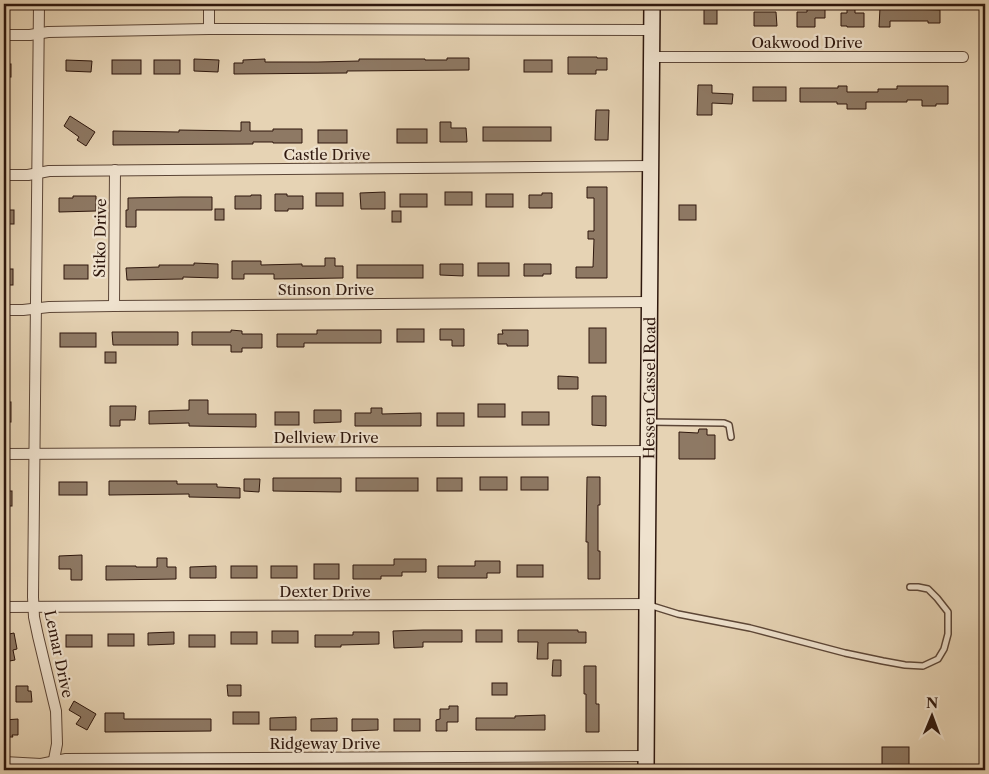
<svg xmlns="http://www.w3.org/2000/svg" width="989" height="774" viewBox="0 0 989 774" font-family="'Libre Caslon Text',serif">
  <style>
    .building { fill: #8e7964; stroke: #2e170d }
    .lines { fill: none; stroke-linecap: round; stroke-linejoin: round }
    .lane-casing { stroke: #5c4637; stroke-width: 8 }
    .street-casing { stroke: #5c4637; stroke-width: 12 }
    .secondary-casing { stroke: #2e170d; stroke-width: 18 }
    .lane { stroke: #efe2ce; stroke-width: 5 }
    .street { stroke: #efe2ce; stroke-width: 10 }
    .secondary { stroke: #efe2ce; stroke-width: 15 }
    .labels { text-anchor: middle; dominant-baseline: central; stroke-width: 4.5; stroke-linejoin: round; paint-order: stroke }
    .street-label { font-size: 15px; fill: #2e170d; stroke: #efe2ce }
  </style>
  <rect width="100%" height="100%" fill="#e6d3b4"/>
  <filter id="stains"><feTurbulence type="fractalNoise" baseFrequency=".004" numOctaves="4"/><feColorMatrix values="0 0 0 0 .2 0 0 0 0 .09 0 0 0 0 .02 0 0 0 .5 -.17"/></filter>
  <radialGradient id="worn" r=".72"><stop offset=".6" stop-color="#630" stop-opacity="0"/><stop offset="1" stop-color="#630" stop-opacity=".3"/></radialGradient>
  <g class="building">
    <rect x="704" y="4" width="13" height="20"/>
    <path d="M847,7h8v6h9v14h-17v-1h-6v-13h6z"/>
    <path d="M807,8h18v10h-10v9h-18v-15h10z"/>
    <path d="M880,8l60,2v13h-12v-2h-38v6h-11z"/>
    <path d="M754,12h22l1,14h-23z"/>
    <path d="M568,57h29v1h10v12h-11v4h-28z"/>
    <path d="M447,58h22v12l-122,1v2l-113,1v-11h9v-3l22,-1v3h53l41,-1v-2h66v1h22z"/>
    <path d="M194,59l25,1 -1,12 -24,-1z"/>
    <path d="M66,60l26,1 -1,11 -25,-1z"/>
    <rect x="112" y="60" width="29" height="14"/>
    <rect x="154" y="60" width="26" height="14"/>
    <rect x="524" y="60" width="28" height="12"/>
    <rect x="4" y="64" width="7" height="13"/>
    <path d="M698,85h14v8l21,1 -1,10 -20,-1v12h-15z"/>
    <path d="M838,86h9v6h31v-3h19v-3h51v18h-12v2h-14v-6h-15v2h-41v7h-19v-5h-10v-2h-37v-14h38z"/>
    <rect x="753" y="87" width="33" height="14"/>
    <path d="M596,110h13l-1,30h-13z"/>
    <path d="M70,116l25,16 -9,14 -9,-6 2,-3 -15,-11z"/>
    <path d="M241,122h9v9h23v-2h29v14h-29v-1h-20v2l-140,1v-14l66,1v-2l62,1z"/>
    <path d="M440,122h11v6h15l1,14h-27z"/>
    <rect x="483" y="127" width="68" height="14"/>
    <rect x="397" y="129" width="30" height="14"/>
    <rect x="318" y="130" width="29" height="13"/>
    <path d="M587,187h20v91h-31v-11h17l1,-28h-6v-8h6v-33h-7z"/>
    <path d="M385,192v17h-24l-1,-16z"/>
    <rect x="445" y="192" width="27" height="13"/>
    <rect x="316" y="193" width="27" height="13"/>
    <path d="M542,193h10v15h-23v-13h13z"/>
    <path d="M275,194h12v2h16v13h-15v2h-13z"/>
    <rect x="400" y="194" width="27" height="13"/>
    <rect x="486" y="194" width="27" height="13"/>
    <path d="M251,195h10v14h-26v-13h16z"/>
    <path d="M73,196h23v15l-37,1v-14h14z"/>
    <path d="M181,197h31v13h-76v17h-10v-17h2v-12z"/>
    <rect x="679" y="205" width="17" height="15"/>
    <rect x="215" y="209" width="9" height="11"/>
    <rect x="4" y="210" width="10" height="14"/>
    <rect x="392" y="211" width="9" height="11"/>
    <path d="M325,258h10v8h8v12l-69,1v-5h-30v5h-12v-18h29v4l41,-1v2h23z"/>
    <path d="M194,263l24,1v14l-35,-1v2l-56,1 -1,-12 33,-1v-2h35z"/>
    <rect x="478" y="263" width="31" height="13"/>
    <path d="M440,264h23v12l-23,-1z"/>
    <path d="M524,264h27v10h-8v2h-19z"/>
    <rect x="64" y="265" width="24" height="14"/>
    <rect x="357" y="265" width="66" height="13"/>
    <rect x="4" y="269" width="9" height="16"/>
    <rect x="589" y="328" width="17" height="35"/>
    <rect x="397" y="329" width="27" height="13"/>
    <path d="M440,329h24v17h-12v-6h-12z"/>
    <path d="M231,330l11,1v3h20v14h-20v4h-11v-7h-39v-13h39z"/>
    <path d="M317,330h64v13h-77v4h-27v-13h40z"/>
    <path d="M502,330h26v16h-21v-2h-9v-10h5z"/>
    <path d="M112,332h66v13h-65z"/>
    <rect x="60" y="333" width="36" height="14"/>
    <rect x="105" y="352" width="11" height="11"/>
    <path d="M558,376l20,1v12h-20z"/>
    <path d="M592,396h14v30l-14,-1z"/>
    <path d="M189,400h19v14h48v13l-67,-1v-3l-40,1v-13l40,-1z"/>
    <rect x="4" y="402" width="7" height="20"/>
    <rect x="478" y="404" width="27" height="13"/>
    <path d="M110,406h26l-1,14h-15v6h-10z"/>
    <path d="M371,408h11v6l39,-1v13h-66v-13h16z"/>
    <path d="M314,410h27v12l-27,1z"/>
    <rect x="275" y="412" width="24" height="13"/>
    <rect x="522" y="412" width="27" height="13"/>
    <rect x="437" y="413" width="27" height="13"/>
    <path d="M699,429h8v6h8v24h-36v-27l19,1z"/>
    <rect x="480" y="477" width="27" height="13"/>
    <rect x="521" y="477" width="27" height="13"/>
    <path d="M587,477h13v28h-2v46h2v28h-12v-37h-2z"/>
    <path d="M273,478h68v14l-68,-1z"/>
    <rect x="356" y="478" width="62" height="13"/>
    <rect x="437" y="478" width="25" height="13"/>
    <path d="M244,479h16l-1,13 -15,-1z"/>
    <path d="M109,481h68v3h40v3l23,1v10l-51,-1v-3l-80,1z"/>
    <rect x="59" y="482" width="28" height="13"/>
    <rect x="4" y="491" width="8" height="15"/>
    <path d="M82,555v25h-11v-11h-12v-13z"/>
    <path d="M157,558h10v9h9v12l-70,1v-14h30v1h21z"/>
    <path d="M394,559h32v13h-24v4h-21v3h-28v-14h41z"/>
    <path d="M475,561h25v12h-13v5h-49v-12h37z"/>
    <rect x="314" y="564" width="25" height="15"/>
    <rect x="517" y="565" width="26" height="12"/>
    <path d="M216,566v12h-26v-11z"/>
    <rect x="231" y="566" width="26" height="12"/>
    <rect x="271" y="566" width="26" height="12"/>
    <path d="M423,630h39v12h-39v5l-29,1 -1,-17z"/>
    <rect x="476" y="630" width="26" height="12"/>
    <path d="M518,630h60v2h8v11h-38v16h-11l1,-17h-20z"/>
    <rect x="272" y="631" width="26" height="12"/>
    <path d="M174,632v12l-26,1v-12z"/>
    <rect x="231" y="632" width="26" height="12"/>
    <path d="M353,632h26v12l-38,1v2h-26v-12h38z"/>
    <path d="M14,633l3,16 -4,1 2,10 -11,2v-27z"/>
    <rect x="108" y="634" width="26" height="12"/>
    <rect x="66" y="635" width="26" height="12"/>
    <rect x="189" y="635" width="26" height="12"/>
    <path d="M553,660h8v16h-9z"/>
    <path d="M584,666h12v38h3v28h-13v-38h-2z"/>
    <rect x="492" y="683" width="15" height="12"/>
    <path d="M227,685h14v11h-13z"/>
    <path d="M16,686h12v5h3l1,11h-16z"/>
    <path d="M74,701l22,13 -9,16 -11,-6 5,-7 -12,-7z"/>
    <path d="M449,706h9v16h-11v9h-11v-11l4,-1v-10h9z"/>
    <rect x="233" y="712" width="26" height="12"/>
    <path d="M105,713h19v6h87v12l-106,1z"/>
    <path d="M545,715v15h-69v-12h39v-2z"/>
    <path d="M296,717v13h-26v-12z"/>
    <path d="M337,718v13h-26v-12z"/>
    <path d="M18,719v16h-6l1,2h-9v-17z"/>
    <path d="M352,719h26v11l-26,1z"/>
    <rect x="394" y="719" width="26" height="12"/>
    <rect x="882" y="747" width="27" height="23"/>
  </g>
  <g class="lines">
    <defs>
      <g id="lane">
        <path d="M649,422l75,1 5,2 2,12"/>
        <path d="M649,605l29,9 72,14 95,25 38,8 22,4 18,1 15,-7 6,-10 4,-15v-22l-11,-14 -9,-9 -10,-2h-8"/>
      </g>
      <g id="street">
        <path d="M39,4l-6,593 1,20 4,19 18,75 1,33 -5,26"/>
        <path d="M209,4v25"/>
        <path d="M4,35h26l18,-3 161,-3 443,1"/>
        <path d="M652,57h311"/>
        <path d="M4,175h24l21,-4 602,-5"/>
        <path d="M114,306l1,-136"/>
        <path d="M4,310h19l26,-3 65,-1 536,-4"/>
        <path d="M4,454l644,-3"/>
        <path d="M4,607l643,-3"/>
        <path d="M4,762l37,2 25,-5 580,-3"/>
      </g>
      <g id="secondary">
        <path id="s1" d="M646,770l1,-166 5,-600"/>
      </g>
    </defs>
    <use href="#lane" class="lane-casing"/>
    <use href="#street" class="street-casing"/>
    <use href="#secondary" class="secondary-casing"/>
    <use href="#lane" class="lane"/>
    <use href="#street" class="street"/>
    <use href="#secondary" class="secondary"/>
  </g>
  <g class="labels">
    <g class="street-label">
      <text x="807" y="42">Oakwood Drive</text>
      <text x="327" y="154">Castle Drive</text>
      <text transform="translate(100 238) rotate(-89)">Sitko Drive</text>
      <text x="326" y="289">Stinson Drive</text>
      <text stroke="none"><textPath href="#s1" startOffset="382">Hessen Cassel Road</textPath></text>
      <text x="326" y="437">Dellview Drive</text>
      <text x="325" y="591">Dexter Drive</text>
      <text transform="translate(59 654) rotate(78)">Lemar Drive</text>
      <text x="325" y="743">Ridgeway Drive</text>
    </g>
  </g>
  <rect width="989" height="774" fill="none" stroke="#e6d3b4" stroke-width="20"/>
  <rect x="5" y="5" width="979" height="764" fill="none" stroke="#2e170d" stroke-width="2.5"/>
  <rect x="10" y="10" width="969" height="754" fill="none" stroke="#2e170d"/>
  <g transform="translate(932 716) rotate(1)" stroke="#efe2ce" stroke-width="4" paint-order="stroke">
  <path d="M0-4L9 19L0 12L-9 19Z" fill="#2e170d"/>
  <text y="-8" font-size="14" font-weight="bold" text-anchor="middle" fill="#2e170d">N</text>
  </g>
  <rect width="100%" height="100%" filter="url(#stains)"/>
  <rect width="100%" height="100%" fill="url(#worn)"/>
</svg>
